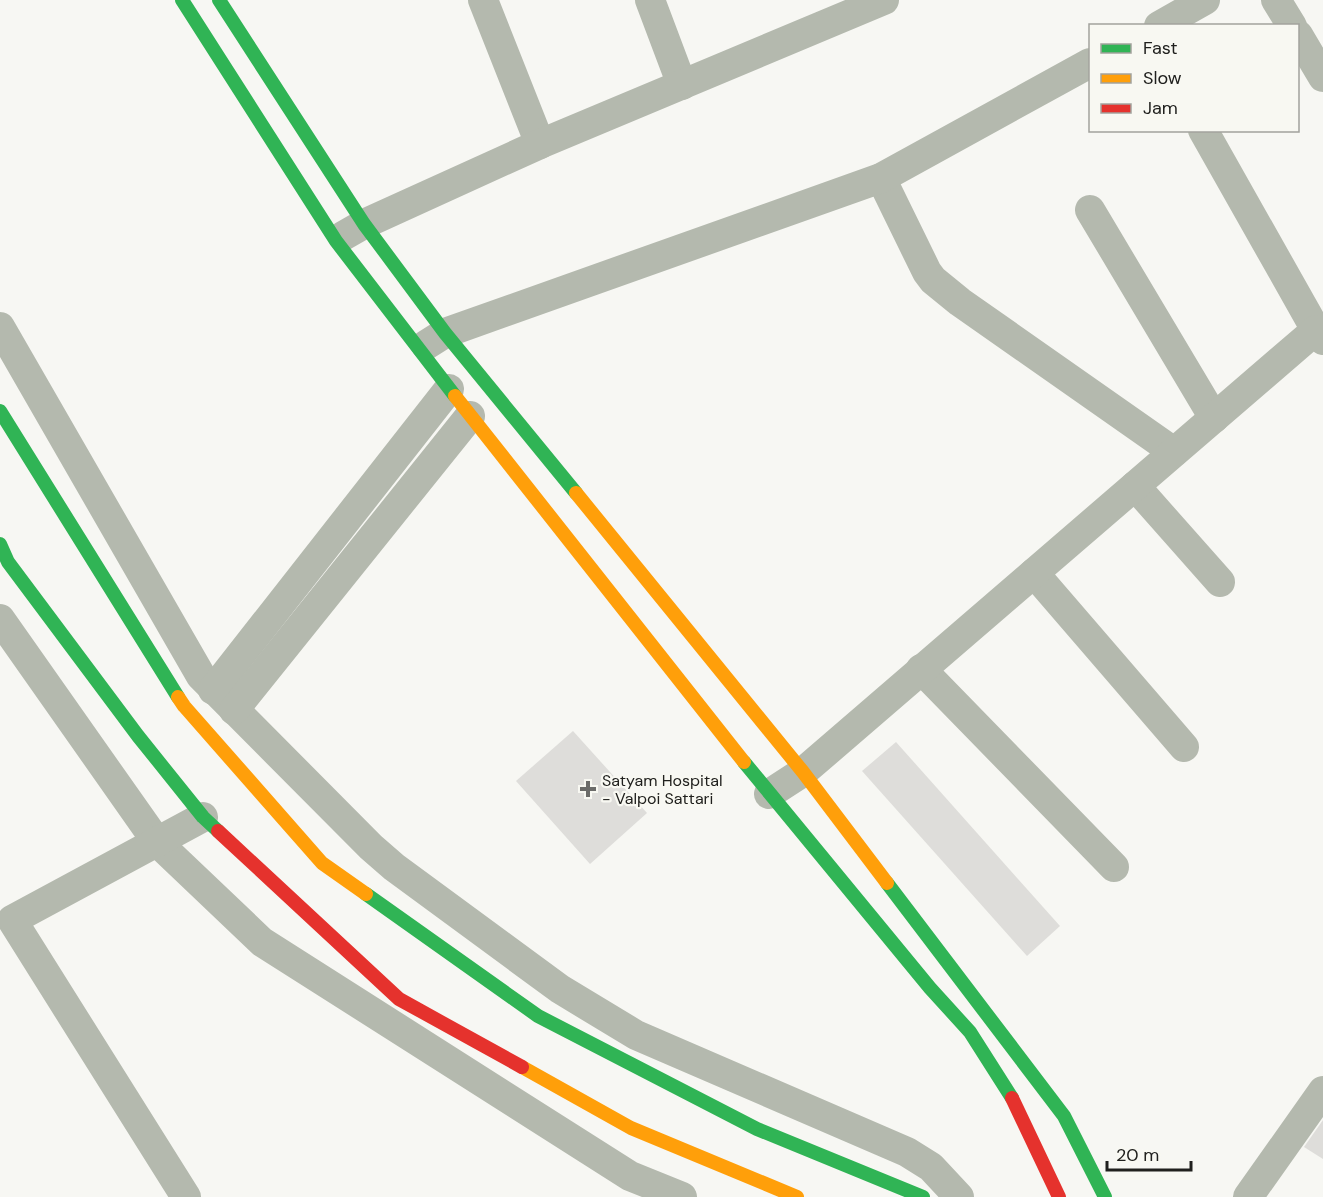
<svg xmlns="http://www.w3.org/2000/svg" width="1323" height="1197" viewBox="0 0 1323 1197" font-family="'DM Sans',sans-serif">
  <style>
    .building { fill: #deddda }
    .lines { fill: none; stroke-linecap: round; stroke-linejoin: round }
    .street { stroke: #b4b9ae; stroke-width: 30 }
    .fast { stroke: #30b455; stroke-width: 14 }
    .slow { stroke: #ff9f0a; stroke-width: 14 }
    .jam { stroke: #e5322d; stroke-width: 14 }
    .poi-dot { fill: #6b6b69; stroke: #f8f8f2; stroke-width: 2 }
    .labels { text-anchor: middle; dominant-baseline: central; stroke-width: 4.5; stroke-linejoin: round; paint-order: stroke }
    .poi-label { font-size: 16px; fill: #20201e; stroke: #f8f8f2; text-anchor: start }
  </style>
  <rect width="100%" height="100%" fill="#f7f7f3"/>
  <g class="building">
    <path d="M573,731l74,82 -57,51 -74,-83z"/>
    <path d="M896,742l164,184 -33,30 -165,-185z"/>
    <path d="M1323,1120v39l-19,-12z"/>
  </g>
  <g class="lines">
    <g class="street">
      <path d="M483,0l57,144"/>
      <path d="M650,0l32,85"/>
      <path d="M1276,0l16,26"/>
      <path d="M1159,26l46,-26"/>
      <path d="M1298,35l25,42"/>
      <path d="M1203,130l113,200"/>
      <path d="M881,178l46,94 6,8 27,22 214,150"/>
      <path d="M1090,210l124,208"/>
      <path d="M343,236l21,-12 176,-80 344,-144"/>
      <path d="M0,327l201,349 170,171 23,20 166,122 76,46 271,117 24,15 28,30"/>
      <path d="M426,345l19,-12 436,-155 209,-115"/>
      <path d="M1135,486l85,96"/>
      <path d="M1034,573l150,174"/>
      <path d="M0,619l157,223 105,100 368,234 52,21"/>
      <path d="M921,669l193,198"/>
      <path d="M213,690l236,-301"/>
      <path d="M234,710l236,-294"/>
      <path d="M769,794l34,-22 513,-442 7,10"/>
      <path d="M186,1197l-174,-277 191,-103"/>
      <path d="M1248,1197l75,-106"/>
    </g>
    <g class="fast">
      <path d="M182,0l154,241 119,155"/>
      <path d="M219,0l145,224 81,109 131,160"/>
      <path d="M0,411l178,286"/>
      <path d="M0,544l8,18 130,174 65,81 15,14"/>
      <path d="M744,762l186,226 40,44 42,66"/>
      <path d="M887,883l177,233 41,81"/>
      <path d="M366,894l172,122 219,113 166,68"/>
    </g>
    <g class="slow">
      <path d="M455,396l289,366"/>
      <path d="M576,493l227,279 84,111"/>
      <path d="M178,697l6,9 138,157 44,31"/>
      <path d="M522,1067l109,61 166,69"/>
    </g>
    <g class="jam">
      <path d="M218,831l181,168 123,68"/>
      <path d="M1012,1098l47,99"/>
    </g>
  </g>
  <path class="poi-dot" d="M585 780h6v6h6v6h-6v6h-6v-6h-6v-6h6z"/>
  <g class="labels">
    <g class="poi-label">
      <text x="602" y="780">Satyam Hospital<tspan x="602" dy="18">- Valpoi Sattari</tspan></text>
    </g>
  </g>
  <rect x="1089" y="24" width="210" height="108" fill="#f8f8f2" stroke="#a2a29d" stroke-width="1.5"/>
  <rect x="1101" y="44" width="30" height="9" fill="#30b455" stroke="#a2a29d" stroke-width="1.5"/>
  <text x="1143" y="54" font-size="18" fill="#20201e">Fast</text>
  <rect x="1101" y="74" width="30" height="9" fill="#ff9f0a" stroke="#a2a29d" stroke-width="1.5"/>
  <text x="1143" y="84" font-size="18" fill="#20201e">Slow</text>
  <rect x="1101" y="104" width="30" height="9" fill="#e5322d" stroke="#a2a29d" stroke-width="1.5"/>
  <text x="1143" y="114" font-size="18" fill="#20201e">Jam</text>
  <path d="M1107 1161v9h84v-9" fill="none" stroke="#20201e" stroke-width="3"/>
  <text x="1116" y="1161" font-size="18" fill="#20201e" stroke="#f8f8f2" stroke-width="4.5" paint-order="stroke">20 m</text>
</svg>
